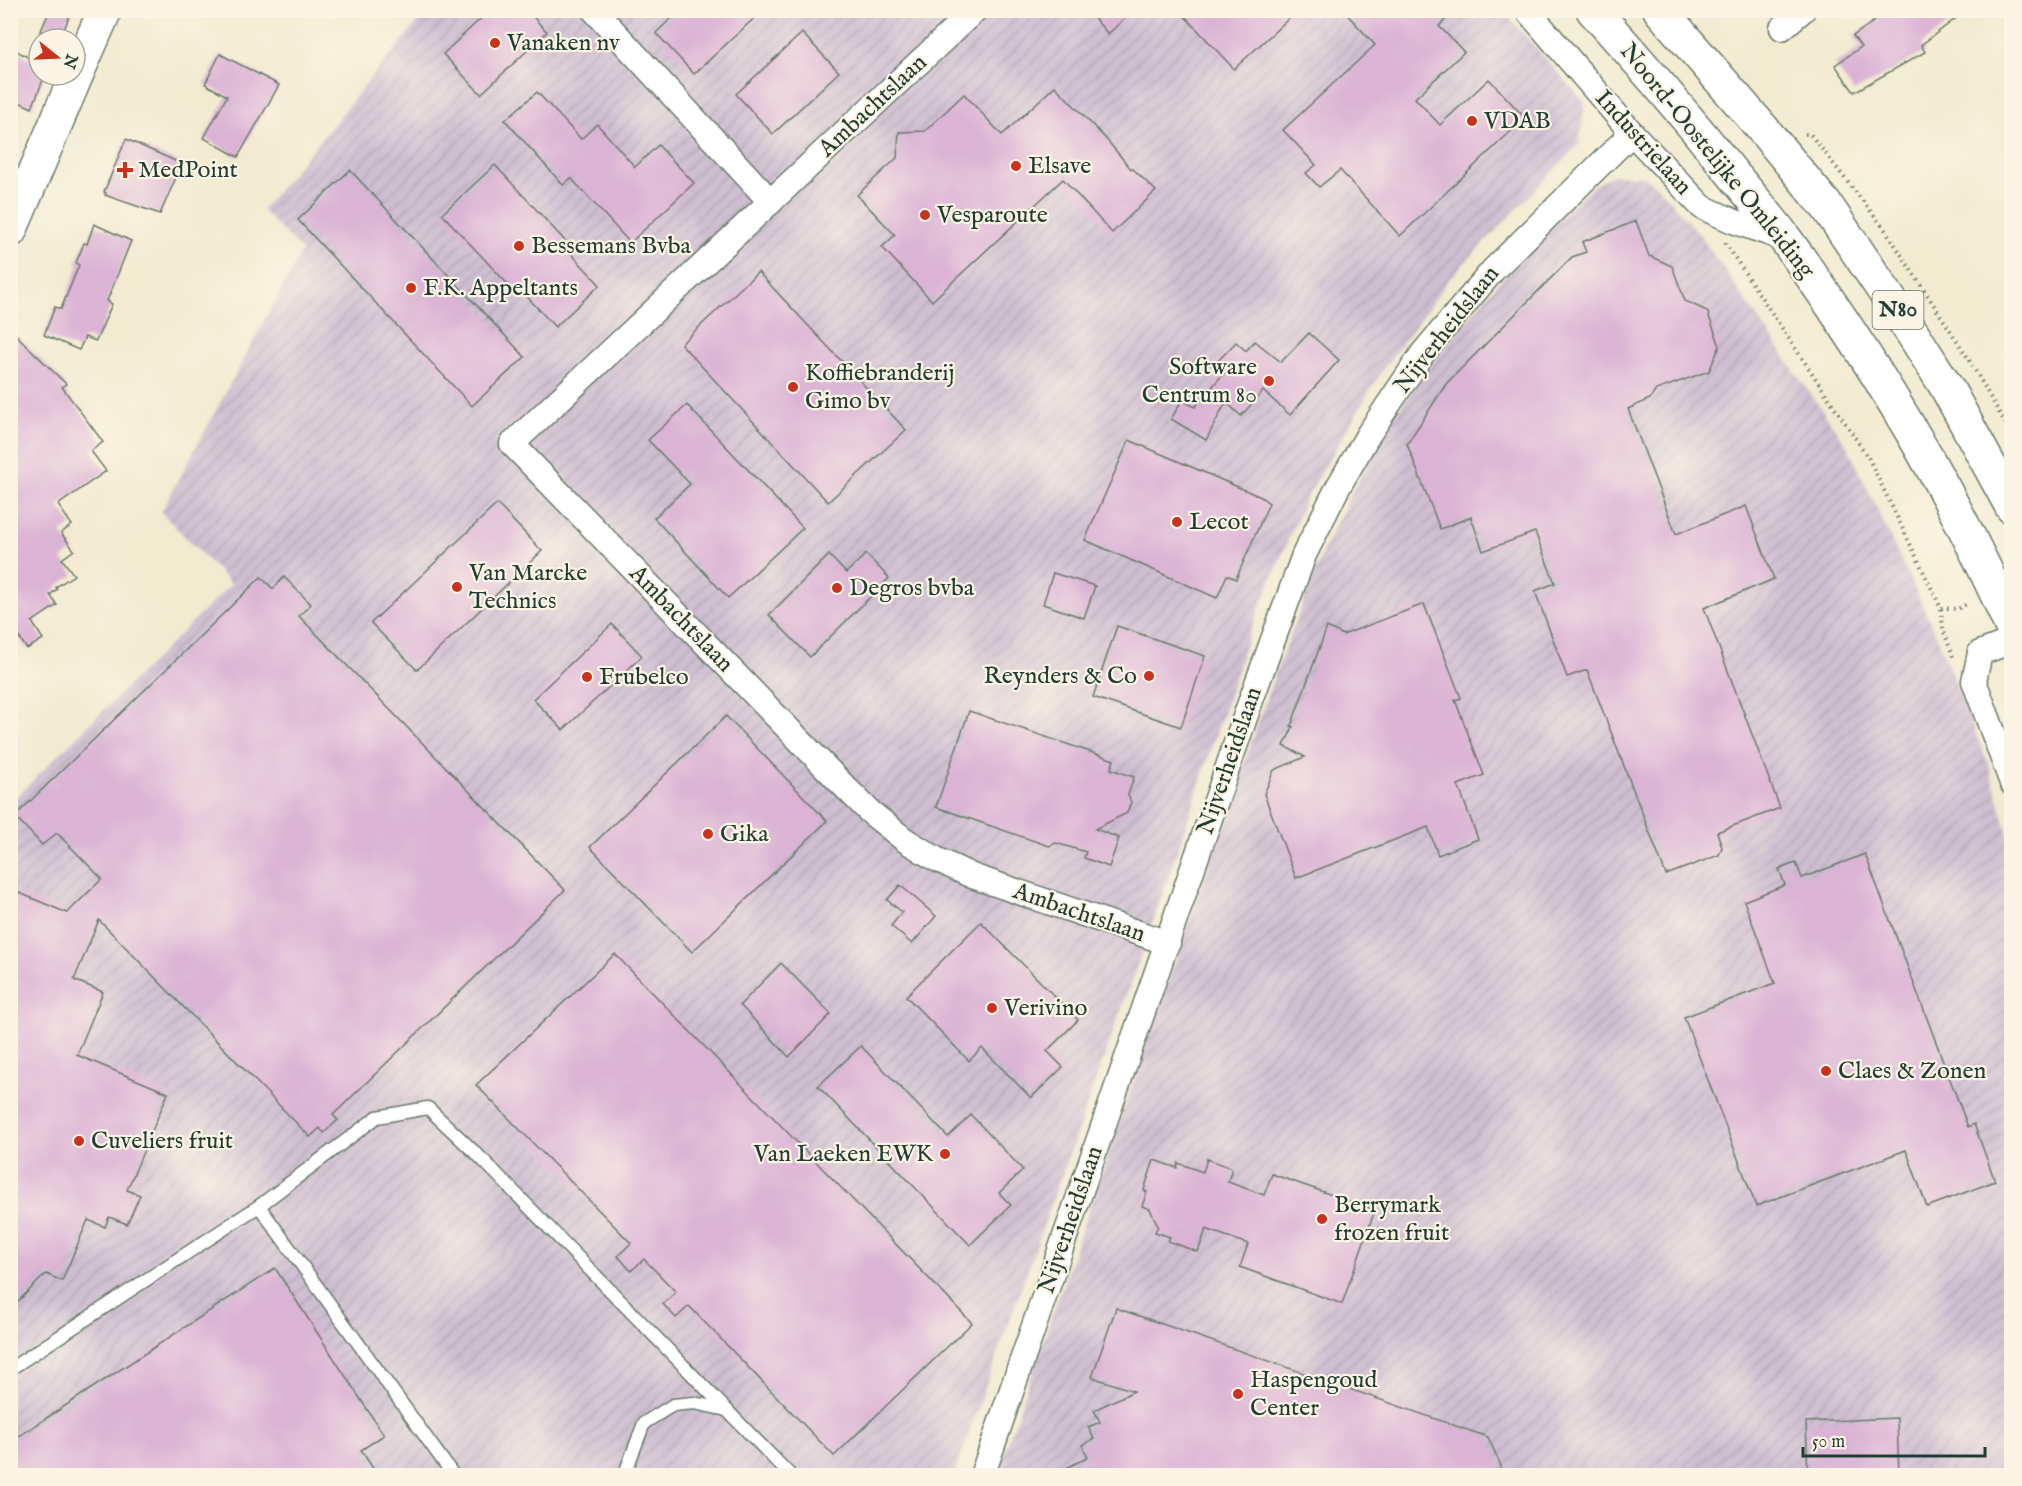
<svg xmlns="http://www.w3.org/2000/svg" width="2022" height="1486" viewBox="0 0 2022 1486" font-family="'IM FELL English',serif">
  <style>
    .industrial { fill: url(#industrial-furrows) }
    .building { fill: #dbb3d5 }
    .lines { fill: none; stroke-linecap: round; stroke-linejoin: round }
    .service-casing { stroke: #697a6b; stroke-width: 15 }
    .minor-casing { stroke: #697a6b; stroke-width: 27 }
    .primary-casing { stroke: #697a6b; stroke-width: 36 }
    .path { stroke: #697a6b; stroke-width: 4; stroke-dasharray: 1.5 4.5; stroke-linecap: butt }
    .service { stroke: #fff; stroke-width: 12 }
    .minor { stroke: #fff; stroke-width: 24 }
    .primary { stroke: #fff; stroke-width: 33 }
    .poi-dot { fill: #c8321e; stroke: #fcf5e5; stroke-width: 2 }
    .labels { text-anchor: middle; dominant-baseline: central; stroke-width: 4.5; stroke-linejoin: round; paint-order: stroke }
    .shield { fill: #fcf5e5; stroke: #617469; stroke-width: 1.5 }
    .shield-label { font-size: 22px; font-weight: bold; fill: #1f3d34 }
    .poi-label { font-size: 24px; fill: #1f3d34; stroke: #fcf5e5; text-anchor: start }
    .street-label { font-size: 24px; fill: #1f3d34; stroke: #fcf5e5 }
  </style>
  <defs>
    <pattern id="industrial-furrows" width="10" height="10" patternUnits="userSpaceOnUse" patternTransform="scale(1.5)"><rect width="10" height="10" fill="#cebed1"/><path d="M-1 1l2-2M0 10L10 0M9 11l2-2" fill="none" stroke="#b0a4b4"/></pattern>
  </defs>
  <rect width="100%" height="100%" fill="#fcf5e5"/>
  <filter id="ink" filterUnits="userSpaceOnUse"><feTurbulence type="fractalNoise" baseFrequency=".0167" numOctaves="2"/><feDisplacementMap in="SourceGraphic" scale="12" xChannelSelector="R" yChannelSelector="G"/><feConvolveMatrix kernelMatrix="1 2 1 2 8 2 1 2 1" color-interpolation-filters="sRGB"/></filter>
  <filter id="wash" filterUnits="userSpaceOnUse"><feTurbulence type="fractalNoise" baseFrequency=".008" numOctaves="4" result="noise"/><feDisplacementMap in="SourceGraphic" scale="24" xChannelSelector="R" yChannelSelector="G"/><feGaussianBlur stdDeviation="1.35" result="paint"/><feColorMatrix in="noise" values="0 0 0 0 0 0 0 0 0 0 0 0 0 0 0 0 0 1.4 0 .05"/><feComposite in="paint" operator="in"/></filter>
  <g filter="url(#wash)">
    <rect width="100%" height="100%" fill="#f2ebd0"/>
    <g class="industrial">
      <path d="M427,11h1076l82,92 -6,41 -129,134 -69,94 -76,128 -56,134 -81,245 -214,596 -943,1v-674l220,-218 -70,-72 141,-261 -40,-41z"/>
      <path d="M1614,175l29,1 13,9 43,49 149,213 89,190 52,129 23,82 -1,627 -1015,1 278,-799 50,-129 32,-64 32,-59 40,-57 67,-82 80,-84 20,-18z"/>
    </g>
    <g id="blocks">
      <g class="building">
        <path d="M50,10h22l-12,29h-21v36h6l-13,33 -22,-10v-51l19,11z"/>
        <path d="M490,10h37l20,22 -66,62 -38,-40z"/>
        <path d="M680,10h83l-69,64 -38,-41z"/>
        <path d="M1087,10h47l-26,24z"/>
        <path d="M1179,10h119l-64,59z"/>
        <path d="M1343,10h92l13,7 -9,9 25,26 -49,46 25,27 49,-46 36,39 -125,118 -60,-66 -21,17 -13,-14 10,-8 -33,-35 92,-85z"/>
        <path d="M1890,10h77l-46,35 4,7 -71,40 -19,-27 26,-18 -8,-11z"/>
        <path d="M802,33l37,39 -66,62 -37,-40z"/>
        <path d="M220,54l59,31 -41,72 -34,-19 23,-42 -22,-12z"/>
        <path d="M1055,86l51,53 25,30 1,-1 24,23 -44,42 -49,-54 -131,122 -50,-54 13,-12 -38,-40 40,-37 2,-26 26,-1 39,-37 38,41z"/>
        <path d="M537,92l44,47 16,-15 38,43 23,-22 36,38 -64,60 -59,-65 -8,7 -58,-65z"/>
        <path d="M126,139l56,25 -22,50 -55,-19 1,-2 -2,-1z"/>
        <path d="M495,165l73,79 -3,3 35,38 -45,42 -35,-38 -4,4 -74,-79z"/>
        <path d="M350,170l175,187 -53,49 -174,-186z"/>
        <path d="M1636,221l13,35 23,10 13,35 22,10 13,35 -11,25 -53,19 -6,9 -22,10 48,125 70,-28 28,73 -70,29 76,200 -63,24 5,15 -3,8 -53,20 -79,-205 -20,7 -32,-86 20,-8 -20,-51 -52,19 -12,-34 -31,12 -33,-85 39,-60 126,-127 14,-5 -4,-10z"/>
        <path d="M94,224l37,17 -24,60 5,3 -16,37 -11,-4 -6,13 -35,-15 11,-28 6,2 18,-44 -3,-2 8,-20 3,1z"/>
        <path d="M758,272l148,158 -78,72 -147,-158z"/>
        <path d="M10,329l56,55 -4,3 41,55 -12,9 15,20 -48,34 14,20 -11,8 13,17 -12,9 12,16 -18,12 1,2 -7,6 7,10 -25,17 11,17 -16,10 -17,-25z"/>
        <path d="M1309,333l30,27 -49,55 -27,-24 -22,25 -15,-14 -20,38 -35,-21 11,-19 13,7 29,-34 -9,-9 21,-22 10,9 9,-10 26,21z"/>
        <path d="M687,405l116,123 -75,70 -74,-80 36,-34 -42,-44z"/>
        <path d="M1129,440l132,57 8,6 -33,76 -9,-4 -10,23 -132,-58z"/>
        <path d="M497,504l45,47 -125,119 -46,-47z"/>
        <path d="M866,554l23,24 -79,79 -41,-42 60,-60 17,18z"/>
        <path d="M1053,573l42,13 -11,32 -41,-14z"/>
        <path d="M261,577l12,12 11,-12 27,27 -12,12 266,274 -232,225 5,5 -14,13 -4,-5 -10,9 -211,-217 -25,60 29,12 -26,63 91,38 -41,97 13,5 -13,29 -18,-7 -4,10 -17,-7 -26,61 -16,-7 -36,35v-420l57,24 35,-34 -45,-46 -15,12 -27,-29z"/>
        <path d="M1424,604l37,94 -6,2 29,75 -26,10 20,54 -40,16 -10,-28 -132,51 -32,-84 10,-24 31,-13 -21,-11 9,-19 -2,-1 36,-99 16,8z"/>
        <path d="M612,624l30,32 -79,74 -30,-31z"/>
        <path d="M1117,626l88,30 -24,71 -88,-30z"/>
        <path d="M969,711l145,49 -3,9 23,8 -6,18 3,7 -4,11 -32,16 24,9 -10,29 -25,-9 2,-6 -30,-9 -7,3 -113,-39z"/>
        <path d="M726,716l101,105 -135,131 -102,-105z"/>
        <path d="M1865,854l103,273 6,-3 21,57 -68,26 -21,-57 -150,56 -72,-189 91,-34 -31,-82 41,-16 -6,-16 17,-6 6,15z"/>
        <path d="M900,885l36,31 -24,28 -21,-18 11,-14 -15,-12z"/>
        <path d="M981,922l97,98 -31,31 16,16 -32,31 -49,-50 -13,13 -63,-65z"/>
        <path d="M615,954l357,369 -138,133 -145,-150 -13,12 -13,-14 13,-12 -32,-33 -13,12 -13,-15 13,-13 -155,-158z"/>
        <path d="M781,963l50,51 -42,43 -49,-52z"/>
        <path d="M861,1046l87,91 23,-22 52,55 -24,23 12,12 -41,40 -152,-159z"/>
        <path d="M1207,1159l25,9 -4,14 36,13 8,-21 103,36 -33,94 -102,-37 8,-23 -42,-15 -8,23 -30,-11 2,-4 -15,-5 3,-6 -8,-17 -8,-3 5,-14 -3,-2 10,-30 23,8 1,-5 25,9z"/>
        <path d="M275,1268l109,167 -23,15 17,26h-368v-34z"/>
        <path d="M1116,1308l372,129 13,29 -4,10h-446l37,-19 -6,-12 12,-6 -6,-12 12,-5 -6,-12 40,-19 -42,-14z"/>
        <path d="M1897,1418l2,58h-91l-2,-54z"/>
      </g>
    </g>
  </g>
  <g filter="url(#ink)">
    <use href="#blocks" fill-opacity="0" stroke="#697a6b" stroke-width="1.5"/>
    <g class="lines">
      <defs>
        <g id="service">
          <path d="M259,1206l195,270"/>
          <path d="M10,1369l249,-163 118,-89 51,-9 56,53 307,315"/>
          <path d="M624,1476l20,-53 29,-18 21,-2 33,7"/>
        </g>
        <g id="minor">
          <path d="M594,10l177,192"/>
          <path d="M975,10l-463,434 324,334 34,34 35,28 31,19 36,17 196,67"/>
          <path d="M1527,10l105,123 70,74 31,14 52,18"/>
          <path d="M1782,28l21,-18"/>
          <path d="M2012,641l-32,12 -6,28 38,102"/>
          <path d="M982,1476l269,-776 53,-145 33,-66 31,-54 55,-82 71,-84 138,-136"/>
        </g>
        <g id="primary">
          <path d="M1593,10c48,53 94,107 139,163 18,22 37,44 54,67 88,121 166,251 226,388"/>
          <path d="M1660,10l102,118 66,80 87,129 32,51 65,119"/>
          <path d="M10,231l69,-162 26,-59"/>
        </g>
      </defs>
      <use href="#service" class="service-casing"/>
      <use href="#minor" class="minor-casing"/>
      <use href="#primary" class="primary-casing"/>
      <g class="path">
        <path d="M1805,134h5l74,94 84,130 44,77"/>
        <path d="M1725,243l143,214 73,151 2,21 11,30"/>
        <path d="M1941,608l16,1 12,-6"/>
      </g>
      <use href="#service" class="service"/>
      <use href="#minor" class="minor"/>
      <use href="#primary" class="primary"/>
    </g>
  </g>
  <g class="poi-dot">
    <circle cx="495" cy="43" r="6"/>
    <circle cx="1472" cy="121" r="6"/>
    <circle cx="1016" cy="166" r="6"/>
    <path d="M122 161h6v6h6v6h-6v6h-6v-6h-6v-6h6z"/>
    <circle cx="925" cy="215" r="6"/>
    <circle cx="519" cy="246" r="6"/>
    <circle cx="411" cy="288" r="6"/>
    <circle cx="1269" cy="381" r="6"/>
    <circle cx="793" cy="387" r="6"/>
    <circle cx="1177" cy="522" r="6"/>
    <circle cx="457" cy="587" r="6"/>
    <circle cx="837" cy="588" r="6"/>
    <circle cx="1149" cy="676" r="6"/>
    <circle cx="587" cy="677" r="6"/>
    <circle cx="708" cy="834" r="6"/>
    <circle cx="992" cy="1008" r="6"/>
    <circle cx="1826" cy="1071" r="6"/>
    <circle cx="79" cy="1141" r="6"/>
    <circle cx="945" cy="1154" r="6"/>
    <circle cx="1322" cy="1219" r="6"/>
    <circle cx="1238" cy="1394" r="6"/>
  </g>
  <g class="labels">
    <rect class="shield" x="1872.5" y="291" width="51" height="38" rx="4.5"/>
    <g class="shield-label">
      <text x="1898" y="310">N80</text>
    </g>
    <g class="poi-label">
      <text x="507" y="43">Vanaken nv</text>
      <text x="1484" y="121">VDAB</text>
      <text x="1028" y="166">Elsave</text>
      <text x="138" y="170">MedPoint</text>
      <text x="937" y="215">Vesparoute</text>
      <text x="531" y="246">Bessemans Bvba</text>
      <text x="423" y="288">F.K. Appeltants</text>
      <text x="1257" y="367" text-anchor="end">Software<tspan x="1257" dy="28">Centrum 80</tspan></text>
      <text x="805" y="373">Koffiebranderij<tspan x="805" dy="28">Gimo bv</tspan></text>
      <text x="1189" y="522">Lecot</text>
      <text x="469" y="573">Van Marcke<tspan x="469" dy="28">Technics</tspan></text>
      <text x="849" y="588">Degros bvba</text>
      <text x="1137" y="676" text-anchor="end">Reynders &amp; Co</text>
      <text x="599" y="677">Frubelco</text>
      <text x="720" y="834">Gika</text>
      <text x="1004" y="1008">Verivino</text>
      <text x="1838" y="1071">Claes &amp; Zonen</text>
      <text x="91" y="1141">Cuveliers fruit</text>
      <text x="933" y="1154" text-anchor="end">Van Laeken EWK</text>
      <text x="1334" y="1205">Berrymark<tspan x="1334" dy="28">frozen fruit</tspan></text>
      <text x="1250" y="1380">Haspengoud<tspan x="1250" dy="28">Center</tspan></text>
    </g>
    <g class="street-label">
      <text transform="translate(873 106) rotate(-43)">Ambachtslaan</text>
      <text transform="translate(1643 143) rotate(48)">Industrielaan</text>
      <text transform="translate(1717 161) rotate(51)">Noord-Oostelijke Omleiding</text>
      <text transform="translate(1447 330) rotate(-52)">Nijverheidslaan</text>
      <text transform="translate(681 619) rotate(46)">Ambachtslaan</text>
      <text transform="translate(1230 761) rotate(-71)">Nijverheidslaan</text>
      <text transform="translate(1079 913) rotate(19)">Ambachtslaan</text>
      <text transform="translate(1071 1220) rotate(-71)">Nijverheidslaan</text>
    </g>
  </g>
  <rect width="2022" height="1486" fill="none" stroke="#fcf5e5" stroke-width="36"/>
  <g transform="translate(57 57) rotate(108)"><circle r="28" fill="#fcf5e5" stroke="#a4ab9e" stroke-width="1.5"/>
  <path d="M0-4.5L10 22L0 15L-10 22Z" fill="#c8321e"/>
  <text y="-9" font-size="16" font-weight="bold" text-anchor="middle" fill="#1f3d34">N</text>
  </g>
  <path d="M1803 1447v9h182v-9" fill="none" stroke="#1f3d34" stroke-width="3"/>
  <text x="1812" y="1447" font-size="18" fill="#1f3d34" stroke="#fcf5e5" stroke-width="4.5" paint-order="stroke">50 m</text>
</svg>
